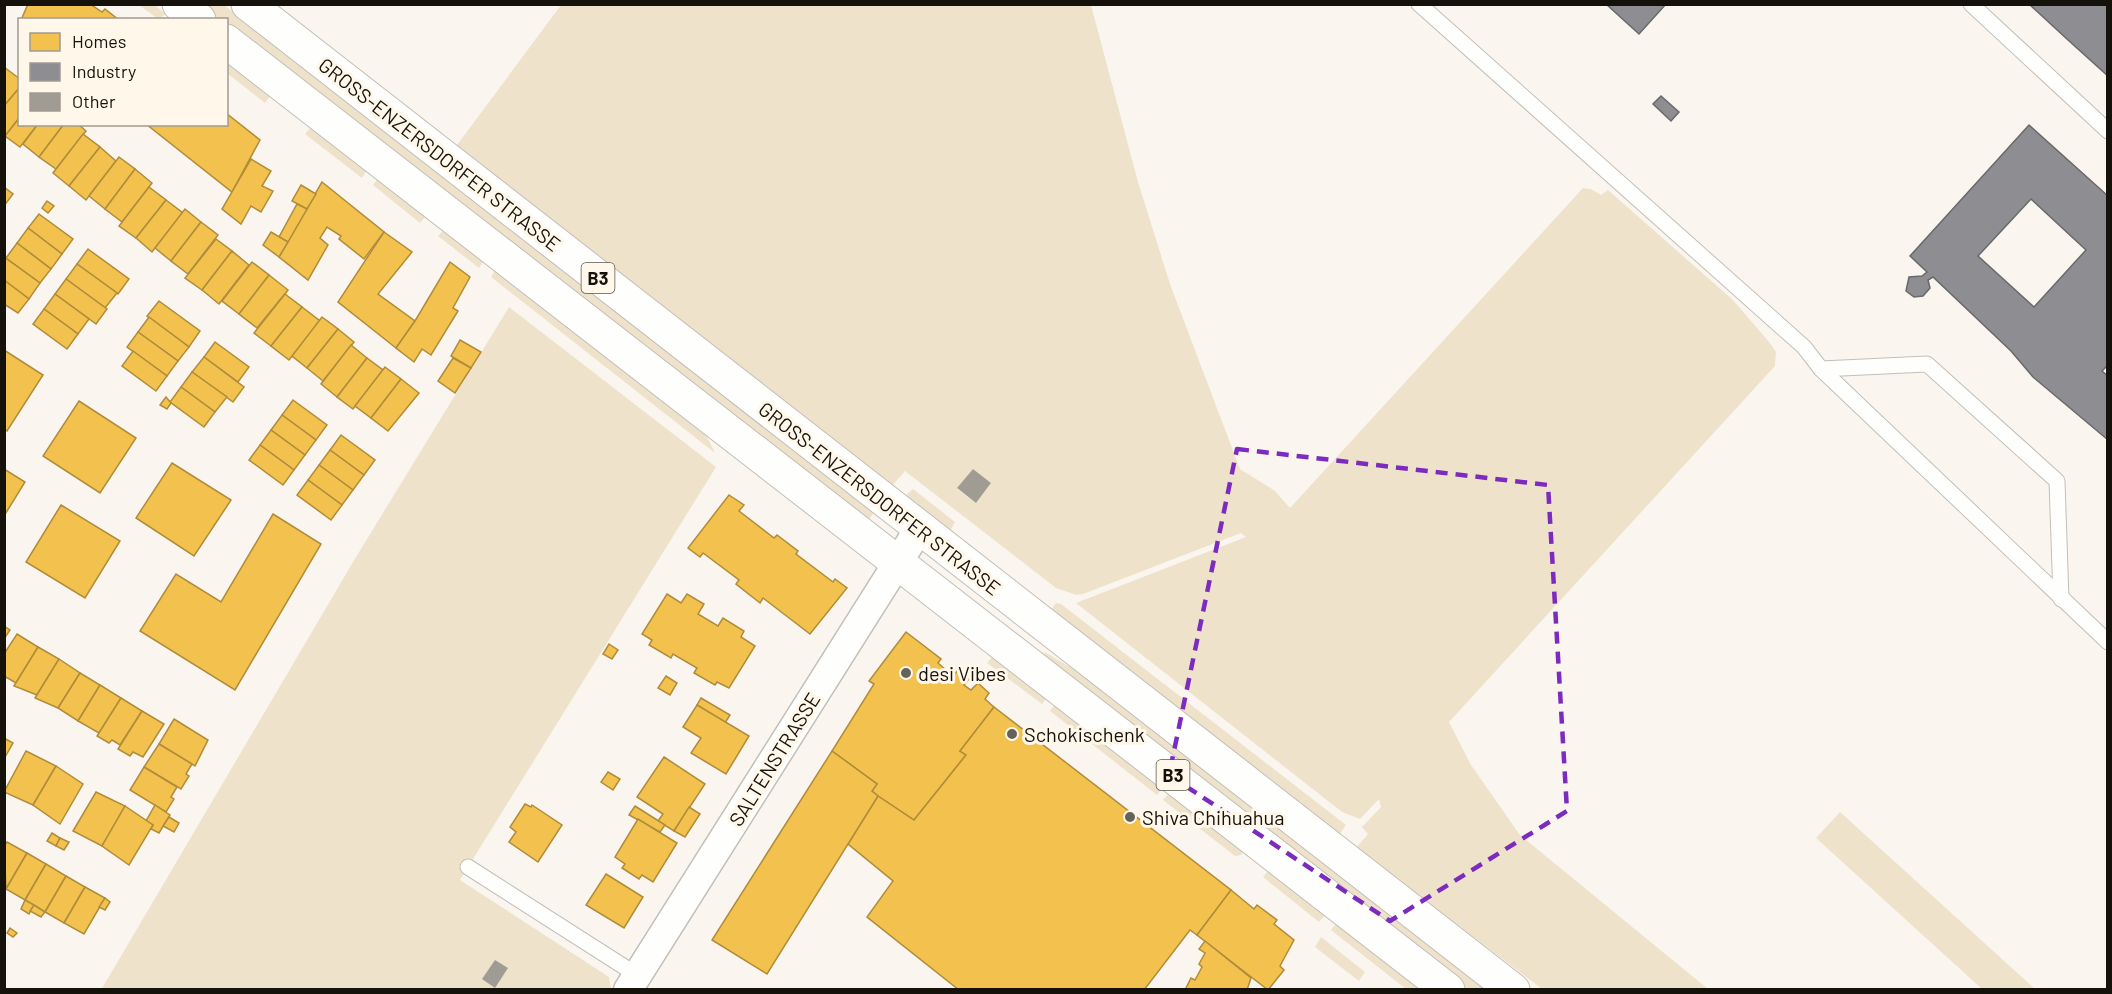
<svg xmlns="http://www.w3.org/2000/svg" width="2112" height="994" viewBox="0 0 2112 994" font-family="Barlow,sans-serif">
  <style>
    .green { fill: #efe2ca; fill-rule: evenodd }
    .homes { fill: #f2c14e; stroke: #b08c3a; stroke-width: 1.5 }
    .industry { fill: #8d8d92; stroke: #69686a; stroke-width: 1.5; fill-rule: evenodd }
    .building { fill: #a19c93 }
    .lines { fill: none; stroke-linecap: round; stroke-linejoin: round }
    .service-casing { stroke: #c2bfb9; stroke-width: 17 }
    .minor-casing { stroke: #c2bfb9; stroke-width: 31 }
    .primary-casing { stroke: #c2bfb9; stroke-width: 35 }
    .service { stroke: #fefefd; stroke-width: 15 }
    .minor { stroke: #fefefd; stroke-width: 28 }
    .primary { stroke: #fefefd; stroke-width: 33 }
    .marked { fill: none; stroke: #7b2cbf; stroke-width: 4.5; stroke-dasharray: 12 8; stroke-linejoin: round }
    .poi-dot { fill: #65625b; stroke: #fff7ea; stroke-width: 2 }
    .labels { text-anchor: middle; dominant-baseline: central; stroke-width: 6; stroke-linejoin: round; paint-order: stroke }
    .shield { fill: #fff7ea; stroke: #5b574f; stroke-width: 1.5 }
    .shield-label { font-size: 18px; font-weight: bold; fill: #15120c }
    .street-label { font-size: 20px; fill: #15120c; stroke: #fff7ea }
    .poi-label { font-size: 20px; fill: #15120c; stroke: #fff7ea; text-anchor: start }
  </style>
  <rect width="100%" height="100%" fill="#faf6ef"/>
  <g class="green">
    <path d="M139,5h15l12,9 -8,5z"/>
    <path d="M199,5h25l652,505 -10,13 -639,-497 -1,-6 -8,-1z"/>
    <path d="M561,5h530l47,177 32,102 70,185 35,22 15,17 293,-320 8,1 10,6 7,-5 125,110 37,43 6,9 -1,14 -326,356 22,43 49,70 188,154h-166l-186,-141 12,-14 -6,-7 19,-20 -2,-8 -19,20 -18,-7 -266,-209 170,-66 -5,-4 -158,61 -7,1 -20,-7 -151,-117 -14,16 -437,-338zM973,469l18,14 -15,20 -19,-14z"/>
    <path d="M226,61l45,34 -6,8 -38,-30z"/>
    <path d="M312,126l55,44 -5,8 -57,-44z"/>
    <path d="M378,178l48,38 -6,7 -47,-38z"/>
    <path d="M444,229l40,31 -5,8 -41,-32z"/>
    <path d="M496,269l210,166 9,18 -224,-176z"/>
    <path d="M509,307l207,160 -256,413 149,97 2,12 -510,1 255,-433z"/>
    <path d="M913,489l42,33 -6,11 -45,-36z"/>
    <path d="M1056,603l5,1 285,221 -6,9 -289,-224z"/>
    <path d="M1045,652l51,31 394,306h-24l-425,-332z"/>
    <path d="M993,656l54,41 -5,7 -55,-41z"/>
    <path d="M1056,703l107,84 -6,8 -107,-84z"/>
    <path d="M1170,792l74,58 -3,5 -6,1 -72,-56z"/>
    <path d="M1840,812l195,177h-53l-166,-151z"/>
    <path d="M1269,869l57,45 -7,8 -56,-45z"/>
    <path d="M1337,922l84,67h-15l-75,-59z"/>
    <path d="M1321,937l44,35 -6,9 -44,-34z"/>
  </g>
  <g class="homes">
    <path d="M28,4h62l12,8 3,-3 14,11h-98z"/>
    <path d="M4,67l16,12v8l-16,19z"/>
    <path d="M20,87v30l-15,19 -1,-30z"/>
    <path d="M226,113l34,27 -28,52 -86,-68h80z"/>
    <path d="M20,117v7h18l-18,23 -15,-11z"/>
    <path d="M38,124h26l-25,33 -16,-13z"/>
    <path d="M64,124h14l8,7 -30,38 -17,-12z"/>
    <path d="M83,134l17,13 -31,39 -16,-13z"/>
    <path d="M100,147l16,14 -30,39 -17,-14z"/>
    <path d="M119,157l16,12 -30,40 -16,-13z"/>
    <path d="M251,159l20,12 -9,15 11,5 -12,21 -10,-6 -10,18 -19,-15z"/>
    <path d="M135,169l17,14 -30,39 -17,-13z"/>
    <path d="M322,182l62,50 -20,27 -25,-20 2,-3 -14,-9 -7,11 8,7 -20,35 -29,-23z"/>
    <path d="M301,185l15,9 -9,15 -15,-8z"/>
    <path d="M4,187l9,7 -9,12z"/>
    <path d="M149,187l17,13 -30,38 -17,-12z"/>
    <path d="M166,200l17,13 -31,39 -16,-14z"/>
    <path d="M47,201l7,5 -6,7 -6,-5z"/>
    <path d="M297,204l10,5 -19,33 -9,-5z"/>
    <path d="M185,209l16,13 -30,39 -16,-13z"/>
    <path d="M39,214l34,25 -11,15 -34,-26z"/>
    <path d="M201,222l17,13 -30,39 -17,-13z"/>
    <path d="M28,228l34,26 -11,15 -34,-26z"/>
    <path d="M271,232l17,10 -9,15 -16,-12z"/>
    <path d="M384,232l28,20 -34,42 37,27 -19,27 -58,-46z"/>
    <path d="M216,239l16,12 -30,39 -17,-12z"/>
    <path d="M17,243l34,26 -11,14 -34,-25z"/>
    <path d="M88,249l41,30 -11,15 -41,-30z"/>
    <path d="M232,251l17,14 -30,39 -17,-14z"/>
    <path d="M4,257l36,26 -11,16 -25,-19z"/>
    <path d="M252,262l17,13 -30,39 -17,-13z"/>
    <path d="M450,262l20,15 -17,31 5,3 -27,44 -9,-6 -8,13 -18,-14 19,-27z"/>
    <path d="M77,264l40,29 -12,15 -39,-29z"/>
    <path d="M269,275l19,15 -31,38 -18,-14z"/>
    <path d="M66,279l41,30 -11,15 -41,-30z"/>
    <path d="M4,280l25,19 -11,14 -14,-9z"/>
    <path d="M55,294l34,25 -11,15 -34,-25z"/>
    <path d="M285,294l17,13 -31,39 -17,-13z"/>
    <path d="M159,301l41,30 -11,16 -42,-31z"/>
    <path d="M302,307l18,14 -31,39 -18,-14z"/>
    <path d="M44,309l34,25 -11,15 -34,-25z"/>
    <path d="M149,317l40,30 -11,14 -40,-29z"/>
    <path d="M322,317l16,12 -31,39 -15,-12z"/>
    <path d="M338,329l16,13 -31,39 -16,-13z"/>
    <path d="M138,332l40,29 -11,15 -40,-29z"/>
    <path d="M460,340l21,12 -10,16 -20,-12z"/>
    <path d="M215,342l34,25 -11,15 -34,-25z"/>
    <path d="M351,345l16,13 -30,39 -16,-13z"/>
    <path d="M4,350l39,25 -36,56 -3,-2z"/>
    <path d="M133,351l34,25 -11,15 -34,-25z"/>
    <path d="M204,357l40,30 -11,15 -41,-30z"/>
    <path d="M367,358l16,12 -30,39 -16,-12z"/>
    <path d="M453,358l18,10 -16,25 -17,-12z"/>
    <path d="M385,367l16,12 -30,39 -16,-12z"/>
    <path d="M192,372l35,25 -12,15 -34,-25z"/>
    <path d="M401,379l18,14 -31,38 -17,-13z"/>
    <path d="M181,387l34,25 -11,15 -34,-25z"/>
    <path d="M166,397l5,6 -4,6 -7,-4z"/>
    <path d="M293,400l34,25 -11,15 -34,-25z"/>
    <path d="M79,401l57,37 -36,55 -57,-37z"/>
    <path d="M282,415l34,25 -11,15 -34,-25z"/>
    <path d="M271,430l34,25 -11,15 -34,-25z"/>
    <path d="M341,435l34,25 -11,15 -34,-25z"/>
    <path d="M260,445l34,25 -11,15 -34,-25z"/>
    <path d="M330,450l34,25 -11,15 -34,-25z"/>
    <path d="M172,463l59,37 -37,56 -58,-38z"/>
    <path d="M319,465l34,25 -11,15 -34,-25z"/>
    <path d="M4,469l21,13 -21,34z"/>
    <path d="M308,480l34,25 -11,15 -34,-25z"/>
    <path d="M729,495l15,10 -5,6 35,27 3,-3 21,16 -2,3 37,28 2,-3 12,9 -37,46 -47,-36 -3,5 -24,-19 3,-4 -36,-27 -3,4 -12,-9z"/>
    <path d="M61,505l59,36 -35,57 -59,-36z"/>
    <path d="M273,514l48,30 -86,146 -95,-59 36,-57 45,28z"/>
    <path d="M667,594l14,9 6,-9 17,10 -6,10 20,12 5,-8 21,13 -3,6 14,9 -26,42 -12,-6 -2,3 -21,-12 3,-5 -24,-14 -2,4 -22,-13 3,-5 -10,-6z"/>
    <path d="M4,626l6,4 -6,9z"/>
    <path d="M906,632l35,27 -3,4 15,13 5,-6 12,8 -6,7 7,5 7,-7 11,10 -4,6 9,8 -34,44 6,4 -52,65 -36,-24 -6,-5 5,-7 -45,-33 42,-67 -5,-3z"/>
    <path d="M17,634l21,13 -22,36 -12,-7v-22z"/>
    <path d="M609,644l9,6 -6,9 -9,-5z"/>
    <path d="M38,647l21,12 -22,36 -23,-9z"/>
    <path d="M59,659l21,14 -22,35 -23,-10z"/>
    <path d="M80,673l20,12 -22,36 -20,-13z"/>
    <path d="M666,676l11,7 -7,12 -12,-7z"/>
    <path d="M100,685l21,13 -22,35 -21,-12z"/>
    <path d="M121,698l21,13 -22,34 -8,-5 -3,3 -12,-7z"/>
    <path d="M701,698l29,17 -5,8 -28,-18z"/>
    <path d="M697,705l52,31 -23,38 -35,-21 10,-15 -18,-11z"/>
    <path d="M994,707l237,183 -34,45 -7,-5 -46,60h-185l-92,-73 26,-36 -45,-37 30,-48 36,24 52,-65 -6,-4z"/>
    <path d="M142,711l22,13 -21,33 -10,-5 -3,4 -12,-7z"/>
    <path d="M174,719l34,21 -13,26 -36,-22z"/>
    <path d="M4,738l9,5 -9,16z"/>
    <path d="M159,744l33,20 -6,10 3,2 -8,13 -37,-22z"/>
    <path d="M26,751l30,15 -23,39 -29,-13z"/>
    <path d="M832,751l45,33 -5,7 6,5 -111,178 -55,-34z"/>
    <path d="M664,757l41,27 -31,47 -16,-10 5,-7 -26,-17z"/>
    <path d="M56,766l27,18 -23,40 -27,-19z"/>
    <path d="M144,767l33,20 -6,10 3,2 -8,13 -36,-22z"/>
    <path d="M608,772l12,7 -7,11 -12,-8z"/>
    <path d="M96,792l29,14 -23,40 -29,-15z"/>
    <path d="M525,804l6,3 1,-2 30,20 -24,37 -29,-20 7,-10 -6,-5z"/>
    <path d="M155,805l15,10 -11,18 -8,-4 2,-4 -7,-4z"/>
    <path d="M125,806l28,19 -24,40 -27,-19z"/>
    <path d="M635,806l30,19 -5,7 -31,-17z"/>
    <path d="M689,807l11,7 -15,23 -11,-6z"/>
    <path d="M169,817l10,6 -5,9 -11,-6z"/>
    <path d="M638,819l39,24 -24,39 -11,-7 -3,4 -17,-11 3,-4 -10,-7z"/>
    <path d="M52,833l8,5 -4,8 -9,-5z"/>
    <path d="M60,838l9,4 -5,8 -8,-4z"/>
    <path d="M7,842l20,11 -21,36 -2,-43z"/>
    <path d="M27,853l19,11 -21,36 -19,-11z"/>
    <path d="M46,864l20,12 -21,36 -20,-12z"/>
    <path d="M606,874l37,23 -19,31 -38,-23z"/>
    <path d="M66,876l19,11 -21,36 -19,-11z"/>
    <path d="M85,887l20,11 -21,36 -20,-11z"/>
    <path d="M1231,890l23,19 3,-4 20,15 -3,4 20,16 -14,26 4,4 -16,20 -71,-55z"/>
    <path d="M105,898l5,4 -5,8 -6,-3z"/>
    <path d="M25,900l9,5 -5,9 -8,-5z"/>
    <path d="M34,905l11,7 -4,5 -11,-6z"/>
    <path d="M10,928l7,5 -4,4 -6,-4z"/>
    <path d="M1205,941l46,37 -4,12h-62l6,-12 4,2 7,-13 -3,-3 6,-11 -6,-4z"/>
  </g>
  <g class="industry">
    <path d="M1606,4h60l-27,30z"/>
    <path d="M2029,4h79v72l-40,-36z"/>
    <path d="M1661,96l18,16 -8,9 -18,-17z"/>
    <path d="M2029,125l79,71v169l-6,6 6,5v64l-75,-63 -22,-26 -78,-74 -5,3 2,8 -7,8 -9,1 -8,-6 3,-14 13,-1 5,-4 -17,-16zM2031,199l55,51 -52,57 -56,-51z"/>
  </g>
  <g class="building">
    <path d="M973,469l18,14 -15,20 -19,-15z"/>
    <path d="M495,960l13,8 -13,20 -13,-9z"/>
  </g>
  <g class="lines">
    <defs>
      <g id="service">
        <path d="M1419,4l385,343 17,22 287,273"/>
        <path d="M1971,4l137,127"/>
        <path d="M1821,369l106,-5 130,117 4,118"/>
        <path d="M468,867l169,108"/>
      </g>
      <path id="minor" d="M628,990l291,-461"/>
      <g id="primary">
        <path d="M179,4l20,16"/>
        <path d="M248,4l1265,986"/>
        <path d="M226,41l1222,949"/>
      </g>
    </defs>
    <use href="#service" class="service-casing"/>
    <use href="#minor" class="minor-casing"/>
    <use href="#primary" class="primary-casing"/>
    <use href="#service" class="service"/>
    <use href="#minor" class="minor"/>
    <use href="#primary" class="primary"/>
  </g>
  <path class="marked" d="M1237,449l311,36 19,326 -177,110 -221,-146z"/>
  <g class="poi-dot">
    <circle cx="906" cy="673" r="6"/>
    <circle cx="1012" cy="734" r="6"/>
    <circle cx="1130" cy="817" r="6"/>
  </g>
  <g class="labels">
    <g class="shield">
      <rect x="581.5" y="263" width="33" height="30" rx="4.5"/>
      <rect x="1156.5" y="760" width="33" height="30" rx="4.5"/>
    </g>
    <g class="shield-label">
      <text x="598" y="278">B3</text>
      <text x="1173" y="775">B3</text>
    </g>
    <g class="street-label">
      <text transform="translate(440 154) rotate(38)">GROSS-ENZERSDORFER STRASSE</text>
      <text transform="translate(880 498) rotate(38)">GROSS-ENZERSDORFER STRASSE</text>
      <text transform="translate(774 759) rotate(-58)">SALTENSTRASSE</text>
    </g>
    <g class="poi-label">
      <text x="918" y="673">desi Vibes</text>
      <text x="1024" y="734">Schokischenk</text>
      <text x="1142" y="817">Shiva Chihuahua</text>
    </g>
  </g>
  <rect width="2112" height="994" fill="none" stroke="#15120c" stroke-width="12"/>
  <rect x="18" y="18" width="210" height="108" fill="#fff7ea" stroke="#a19b91" stroke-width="1.5"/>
  <rect x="30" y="33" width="30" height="18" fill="#f2c14e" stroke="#a19b91" stroke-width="1.5"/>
  <text x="72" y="48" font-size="18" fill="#15120c">Homes</text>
  <rect x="30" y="63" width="30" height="18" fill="#8d8d92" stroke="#a19b91" stroke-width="1.5"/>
  <text x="72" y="78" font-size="18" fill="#15120c">Industry</text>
  <rect x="30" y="93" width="30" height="18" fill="#a19c93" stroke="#a19b91" stroke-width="1.5"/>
  <text x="72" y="108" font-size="18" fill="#15120c">Other</text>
</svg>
